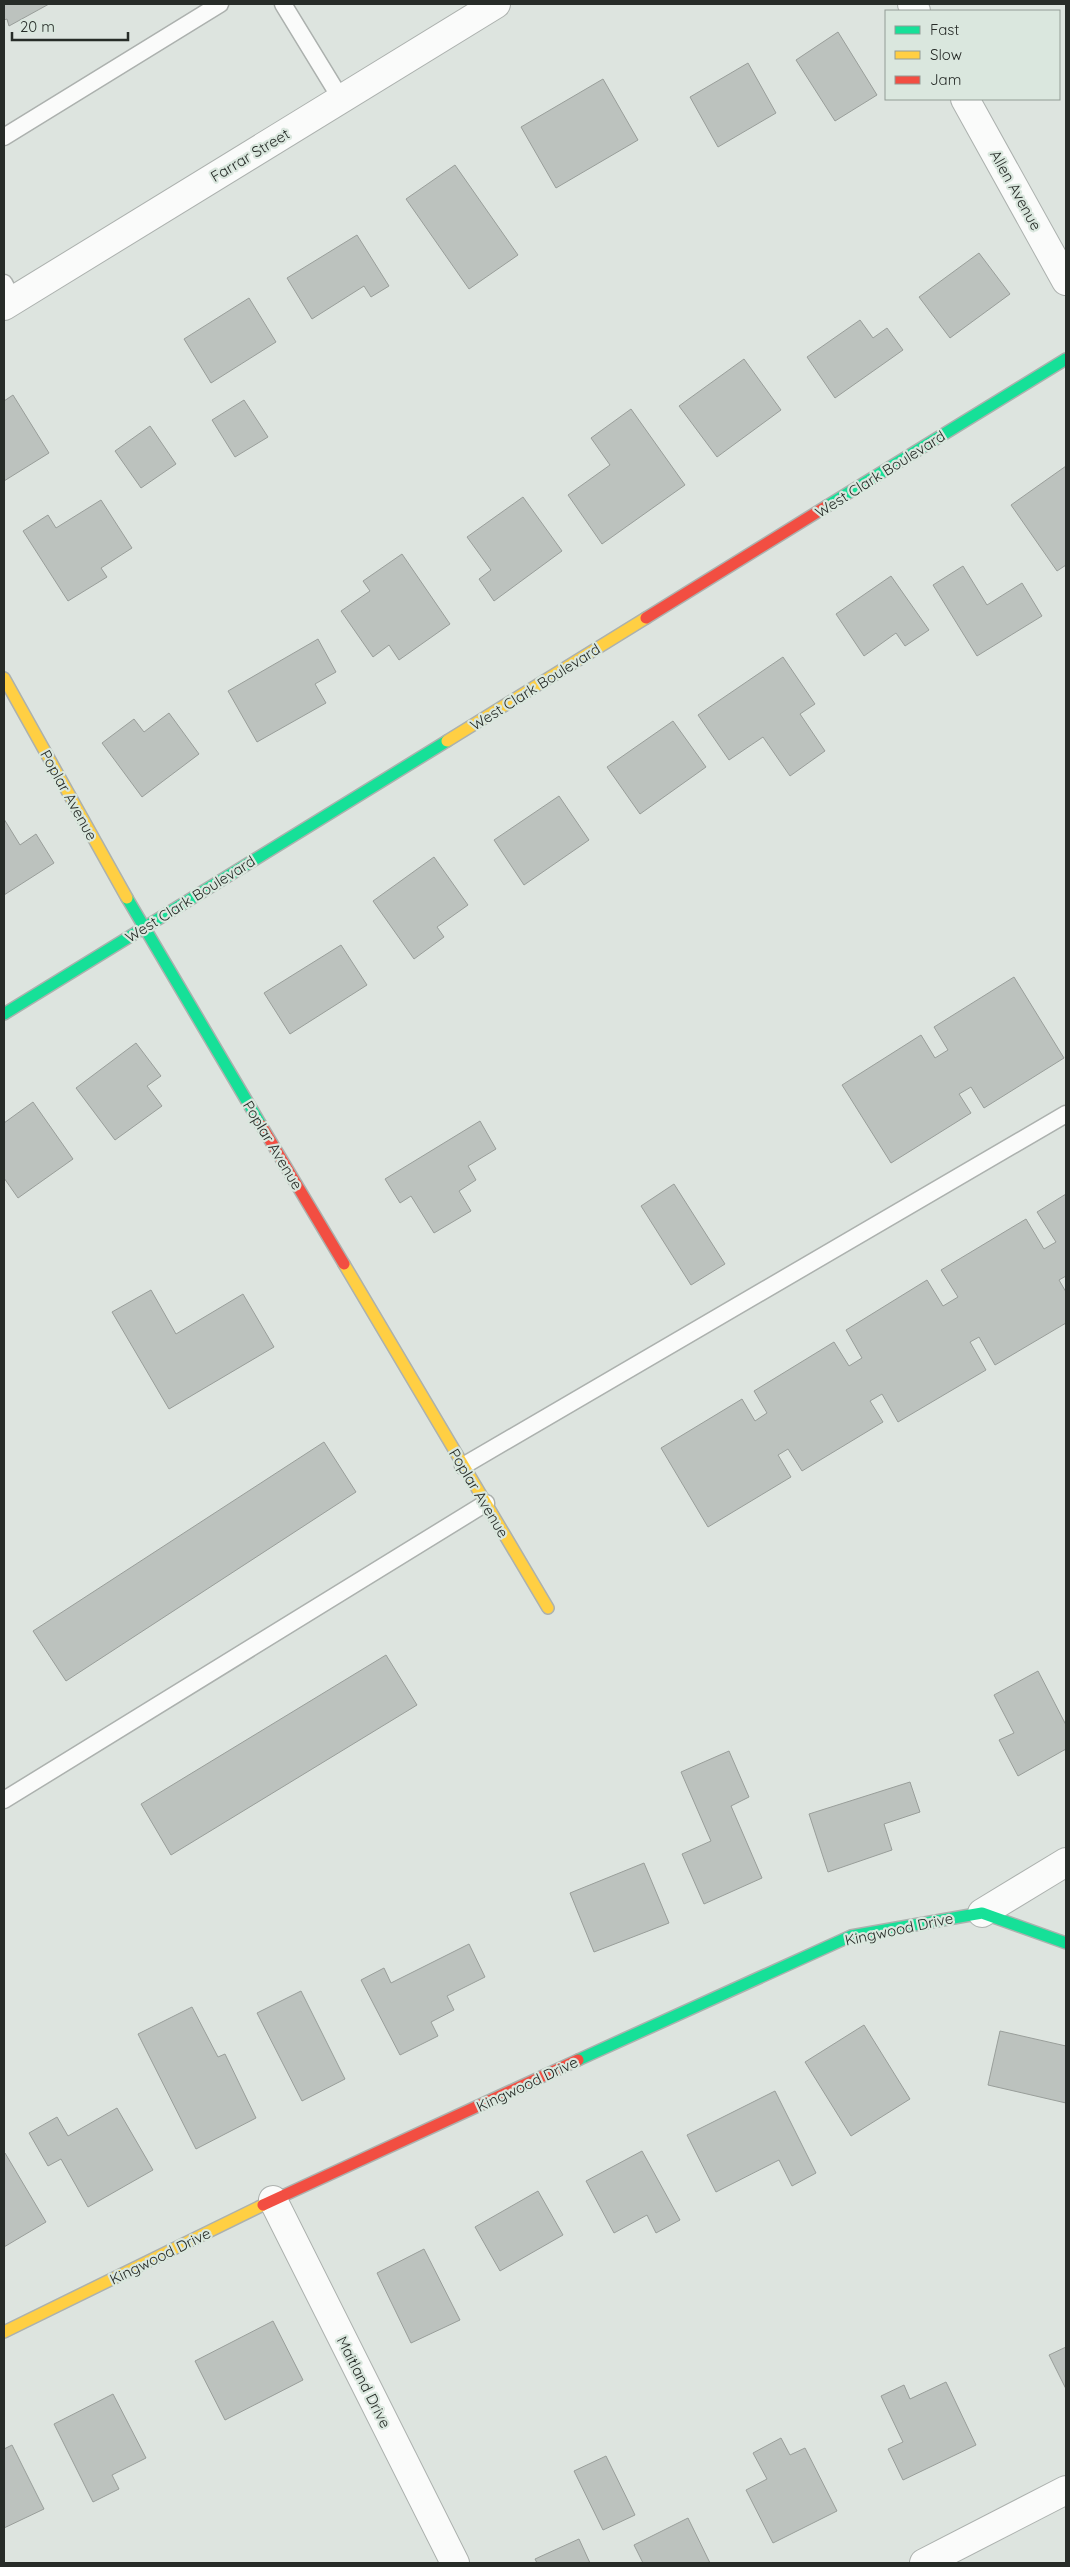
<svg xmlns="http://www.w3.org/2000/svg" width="1070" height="2567" viewBox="0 0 1070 2567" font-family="Quicksand,sans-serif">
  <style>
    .building { fill: #bcc2be; stroke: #999e9a }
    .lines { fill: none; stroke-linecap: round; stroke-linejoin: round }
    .lane-casing { stroke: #acb1ae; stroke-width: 19 }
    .street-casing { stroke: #acb1ae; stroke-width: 30 }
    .fast-casing { stroke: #acb1ae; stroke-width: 14 }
    .slow-casing { stroke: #acb1ae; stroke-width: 14 }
    .jam-casing { stroke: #acb1ae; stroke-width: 14 }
    .lane { stroke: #fafbfa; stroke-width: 16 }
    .street { stroke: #fafbfa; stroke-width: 28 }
    .fast { stroke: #16e098; stroke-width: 11 }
    .slow { stroke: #ffcf43; stroke-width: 11 }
    .jam { stroke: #f24e42; stroke-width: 11 }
    .labels { text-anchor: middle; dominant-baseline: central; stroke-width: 4.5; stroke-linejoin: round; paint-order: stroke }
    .street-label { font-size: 15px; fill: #272c28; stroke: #dae7de }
  </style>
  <rect width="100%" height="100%" fill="#dde4df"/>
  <g class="building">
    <path d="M4,4h45l-40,22 -2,-7 -3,1z"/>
    <path d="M838,32l39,63 -42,26 -39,-61z"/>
    <path d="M748,63l28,50 -58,34 -28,-50z"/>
    <path d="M603,79l35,61 -82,48 -35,-61z"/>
    <path d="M455,165l63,90 -49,34 -63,-90z"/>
    <path d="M357,235l32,51 -18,11 -7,-11 -52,33 -25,-41z"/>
    <path d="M979,253l31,41 -60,44 -31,-41z"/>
    <path d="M249,298l27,44 -65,41 -27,-44z"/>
    <path d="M860,320l13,18 14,-10 16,22 -68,48 -28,-41z"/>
    <path d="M744,359l37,51 -64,47 -38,-51z"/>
    <path d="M13,395l36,58 -45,28v-80z"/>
    <path d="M244,400l24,37 -33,20 -23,-37z"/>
    <path d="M631,409l54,76 -83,59 -34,-49 42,-30 -19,-27z"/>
    <path d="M150,426l26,38 -35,24 -26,-37z"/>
    <path d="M1066,466v99l-9,6 -46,-66z"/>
    <path d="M523,497l39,54 -68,50 -15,-22 12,-9 -24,-33z"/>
    <path d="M101,500l31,48 -31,20 6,9 -39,24 -45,-70 25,-16 8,13z"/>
    <path d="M402,554l48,70 -51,36 -10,-15 -16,12 -32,-46 29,-20 -7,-10z"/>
    <path d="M963,566l24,39 35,-22 20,33 -65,40 -44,-71z"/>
    <path d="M891,576l38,54 -24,16 -9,-13 -32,23 -28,-42z"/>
    <path d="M318,639l18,33 -21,12 11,19 -69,39 -29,-51z"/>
    <path d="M783,657l32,47 -15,10 25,37 -35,25 -27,-39 -34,23 -31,-45z"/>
    <path d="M169,713l30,41 -57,43 -40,-54 32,-24 10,13z"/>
    <path d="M673,721l33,46 -66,47 -33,-47z"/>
    <path d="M559,796l30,44 -65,45 -30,-45z"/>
    <path d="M4,819l16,26 16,-11 18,29 -50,32z"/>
    <path d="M434,857l34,48 -31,22 7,10 -30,22 -41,-58z"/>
    <path d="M341,945l26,40 -77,49 -26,-41z"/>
    <path d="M1014,977l50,81 -80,50 -13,-21 -12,7 12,19 -80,50 -49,-78 79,-50 14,23 13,-8 -14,-23z"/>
    <path d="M136,1043l25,33 -14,10 15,20 -47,34 -39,-52z"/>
    <path d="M33,1102l40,57 -55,39 -14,-20v-55z"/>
    <path d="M480,1121l16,28 -28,17 8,14 -17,11 12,20 -37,22 -23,-37 -11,7 -15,-24z"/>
    <path d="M674,1184l51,80 -34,21 -50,-79z"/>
    <path d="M1066,1194v82l-7,4 7,12v31l-71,42 -16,-28 -9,5 16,28 -88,52 -16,-28 -12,7 13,21 -81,49 -14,-22 -10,6 13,22 -83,50 -47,-79 81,-49 13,22 12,-8 -13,-22 80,-49 15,24 13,-8 -16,-28 81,-50 16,26 15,-9 -17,-27 85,-51 18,30 12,-7 -19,-30z"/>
    <path d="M151,1290l25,44 67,-40 31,53 -105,62 -57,-97z"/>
    <path d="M324,1442l32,50 -290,189 -33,-50z"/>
    <path d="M386,1655l31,50 -246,150 -30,-51z"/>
    <path d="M1038,1671l28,54v24l-48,27 -19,-36 15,-7 -20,-38z"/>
    <path d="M729,1751l20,46 -18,9 31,72 -58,26 -22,-50 29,-13 -30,-69z"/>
    <path d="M910,1782l10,30 -36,12 8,26 -64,22 -19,-58z"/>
    <path d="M644,1863l25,60 -75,29 -24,-59z"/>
    <path d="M469,1944l16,33 -38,19 7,14 -23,12 7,14 -38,19 -39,-75 23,-12 7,15z"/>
    <path d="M301,1991l44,88 -43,22 -45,-88z"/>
    <path d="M192,2007l26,50 7,-3 31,64 -60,31 -58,-115z"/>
    <path d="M864,2025l46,74 -59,37 -46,-74z"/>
    <path d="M1000,2031l66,15v57l-78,-18z"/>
    <path d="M775,2091l41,82 -24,13 -13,-26 -63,32 -29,-57z"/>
    <path d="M117,2108l36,62 -65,37 -27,-48 -13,7 -19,-33 28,-16 11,19z"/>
    <path d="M642,2151l38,69 -24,13 -9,-18 -33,18 -28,-52z"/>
    <path d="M5,2153l41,69 -42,25v-93z"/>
    <path d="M538,2191l25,44 -63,36 -25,-44z"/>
    <path d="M424,2249l36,71 -49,23 -34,-70z"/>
    <path d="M273,2321l30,59 -78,40 -30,-59z"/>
    <path d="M1066,2347v42l-17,-34z"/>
    <path d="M946,2382l30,63 -73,35 -15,-31 15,-7 -22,-46 23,-11 6,14z"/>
    <path d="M113,2394l33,64 -34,17 7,14 -26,13 -39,-78z"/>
    <path d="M781,2438l9,17 15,-7 32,63 -64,32 -27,-53 21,-11 -14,-26z"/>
    <path d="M12,2445l32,64 -40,19v-79z"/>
    <path d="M606,2456l29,59 -32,15 -29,-59z"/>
    <path d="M688,2518l22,45h-67l-9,-18z"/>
    <path d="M579,2539l11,24h-53l-2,-4z"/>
  </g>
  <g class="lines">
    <defs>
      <g id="lane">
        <path d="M283,4l58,95"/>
        <path d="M4,137l216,-133"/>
        <path d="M4,283l9,17"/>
        <path d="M463,1466l603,-352"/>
        <path d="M4,1800l482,-297"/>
      </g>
      <g id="street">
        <path d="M912,4l4,7"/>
        <path d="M965,99l101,182"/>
        <path d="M4,306l492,-302"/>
        <path d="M982,1913l84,-51"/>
        <path d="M273,2200l182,363"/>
        <path d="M924,2563l142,-73"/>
      </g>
      <g id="fast">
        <path d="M827,506l239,-147"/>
        <path d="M127,898l134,227"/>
        <path d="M4,1014l443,-273"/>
        <path d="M578,2060l273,-124 131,-23 84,30"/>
      </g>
      <g id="slow">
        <path d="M4,678l123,220"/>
        <path d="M447,741l199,-123"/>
        <path d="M344,1264l204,344"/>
        <path d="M4,2332l259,-127"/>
      </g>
      <g id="jam">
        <path d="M646,618l181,-112"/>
        <path d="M261,1125l83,139"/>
        <path d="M263,2205l315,-145"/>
      </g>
    </defs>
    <use href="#lane" class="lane-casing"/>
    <use href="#street" class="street-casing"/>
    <use href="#fast" class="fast-casing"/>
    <use href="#slow" class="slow-casing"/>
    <use href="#jam" class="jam-casing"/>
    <use href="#lane" class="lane"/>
    <use href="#street" class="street"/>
    <use href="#fast" class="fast"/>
    <use href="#slow" class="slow"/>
    <use href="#jam" class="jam"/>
  </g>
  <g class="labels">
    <g class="street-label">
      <text transform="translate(250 155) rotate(-31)">Farrar Street</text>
      <text transform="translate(1016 190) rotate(61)">Allen Avenue</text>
      <text transform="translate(880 474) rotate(-32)">West Clark Boulevard</text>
      <text transform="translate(535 687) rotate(-32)">West Clark Boulevard</text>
      <text transform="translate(69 795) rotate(61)">Poplar Avenue</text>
      <text transform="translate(190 899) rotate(-32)">West Clark Boulevard</text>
      <text transform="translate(273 1145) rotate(59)">Poplar Avenue</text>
      <text transform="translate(479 1493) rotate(59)">Poplar Avenue</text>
      <text transform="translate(899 1929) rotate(-12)">Kingwood Drive</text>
      <text transform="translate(527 2084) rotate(-25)">Kingwood Drive</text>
      <text transform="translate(160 2256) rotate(-26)">Kingwood Drive</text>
      <text transform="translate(364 2382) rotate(63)">Maitland Drive</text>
    </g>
  </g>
  <rect width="1070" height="2567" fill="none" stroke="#272c28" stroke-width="10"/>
  <rect x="885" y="10" width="175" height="90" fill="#dae7de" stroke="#929c95"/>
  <rect x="895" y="26" width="25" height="8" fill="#16e098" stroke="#929c95"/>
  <text x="930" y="35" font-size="15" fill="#272c28">Fast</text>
  <rect x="895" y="51" width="25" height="8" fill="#ffcf43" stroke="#929c95"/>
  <text x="930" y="60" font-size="15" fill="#272c28">Slow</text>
  <rect x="895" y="76" width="25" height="8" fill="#f24e42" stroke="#929c95"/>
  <text x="930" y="85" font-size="15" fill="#272c28">Jam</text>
  <path d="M12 32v8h116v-8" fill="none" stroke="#272c28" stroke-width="2.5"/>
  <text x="20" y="32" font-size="15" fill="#272c28" stroke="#dae7de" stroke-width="4" paint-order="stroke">20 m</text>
</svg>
